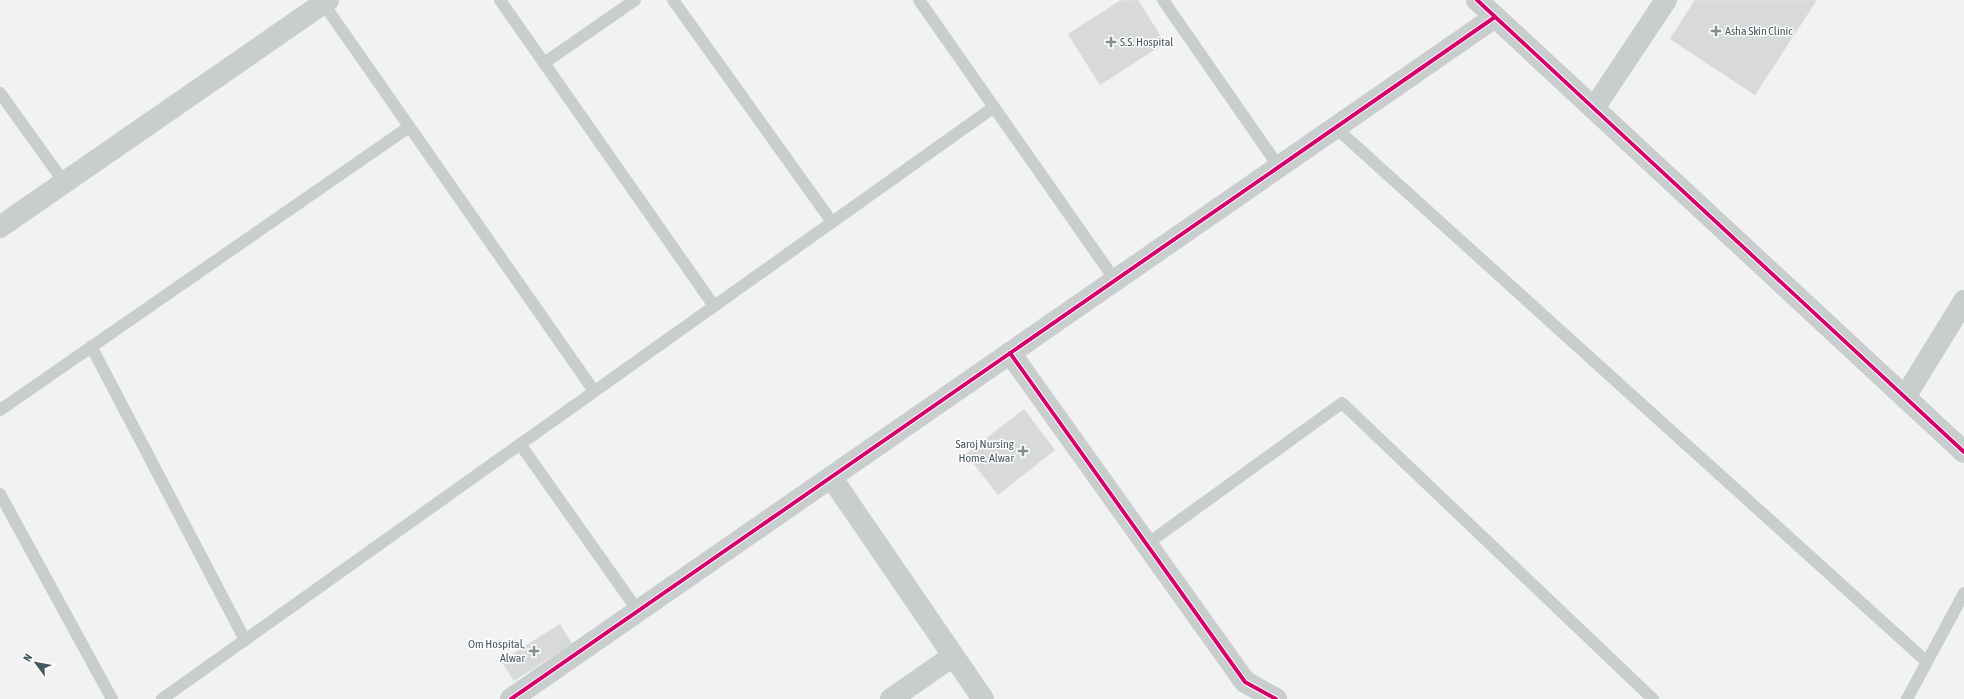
<svg xmlns="http://www.w3.org/2000/svg" width="1964" height="699" viewBox="0 0 1964 699" font-family="'Asap Condensed',sans-serif">
  <style>
    .building { fill: #d8dada; stroke: #e3e4e4 }
    .lines { fill: none; stroke-linecap: round; stroke-linejoin: round }
    .lane { stroke: #c8cdce; stroke-width: 12 }
    .street { stroke: #c8cdce; stroke-width: 22 }
    .cycleway-casing { stroke: #fff; stroke-width: 6 }
    .cycleway { stroke: #d6006c; stroke-width: 4 }
    .poi-dot { fill: #838e93; stroke: #fff; stroke-width: 1.5 }
    .labels { text-anchor: middle; dominant-baseline: central; stroke-width: 3; stroke-linejoin: round; paint-order: stroke }
    .poi-label { font-size: 12px; fill: #475860; stroke: #fff; text-anchor: start }
  </style>
  <rect width="100%" height="100%" fill="#f2f2f2"/>
  <g class="building">
    <path d="M1121,0h17l27,43 -65,42 -32,-51z"/>
    <path d="M1695,0h122l-62,95 -85,-56z"/>
    <path d="M1024,409l31,41 -57,45 -32,-41z"/>
    <path d="M560,624l12,20 -58,37 -13,-20z"/>
  </g>
  <g class="lines">
    <g class="lane">
      <path d="M500,0l214,306"/>
      <path d="M673,0l159,222"/>
      <path d="M919,0l196,280"/>
      <path d="M1163,0l116,167"/>
      <path d="M323,3l271,388"/>
      <path d="M544,63l91,-63"/>
      <path d="M0,93l64,89"/>
      <path d="M1336,128l591,534"/>
      <path d="M91,346l154,294"/>
      <path d="M0,410l409,-283"/>
      <path d="M520,444l118,167"/>
      <path d="M0,494l112,205"/>
      <path d="M1147,544l195,-141 311,296"/>
      <path d="M162,699l832,-592"/>
      <path d="M1907,699l57,-106"/>
    </g>
    <g class="street">
      <path d="M1477,0l487,452"/>
      <path d="M1594,108l72,-108"/>
      <path d="M0,227l328,-227"/>
      <path d="M1010,353l235,329 31,17"/>
      <path d="M1905,397l59,-96"/>
      <path d="M831,477l152,222"/>
      <path d="M511,699l984,-682"/>
      <path d="M891,699l62,-43"/>
    </g>
    <defs>
      <g id="cycleway">
        <path d="M1477,0l487,452"/>
        <path d="M1010,353l235,329 31,17"/>
        <path d="M511,699l984,-682"/>
      </g>
    </defs>
    <use href="#cycleway" class="cycleway-casing"/>
    <use href="#cycleway" class="cycleway"/>
  </g>
  <g class="poi-dot">
    <path d="M1714 25h4v4h4v4h-4v4h-4v-4h-4v-4h4z"/>
    <path d="M1109 36h4v4h4v4h-4v4h-4v-4h-4v-4h4z"/>
    <path d="M1021 445h4v4h4v4h-4v4h-4v-4h-4v-4h4z"/>
    <path d="M532 645h4v4h4v4h-4v4h-4v-4h-4v-4h4z"/>
  </g>
  <g class="labels">
    <g class="poi-label">
      <text x="1725" y="31">Asha Skin Clinic</text>
      <text x="1120" y="42">S.S. Hospital</text>
      <text x="1014" y="444" text-anchor="end">Saroj Nursing<tspan x="1014" dy="14">Home, Alwar</tspan></text>
      <text x="525" y="644" text-anchor="end">Om Hospital,<tspan x="525" dy="14">Alwar</tspan></text>
    </g>
  </g>
  <g transform="translate(36 663) rotate(302)" stroke="#ffffff" stroke-width="3" paint-order="stroke">
  <path d="M0-3L7 15L0 10L-7 15Z" fill="#475860"/>
  <text y="-6" font-size="11" font-weight="bold" text-anchor="middle" fill="#475860">N</text>
  </g>
</svg>
